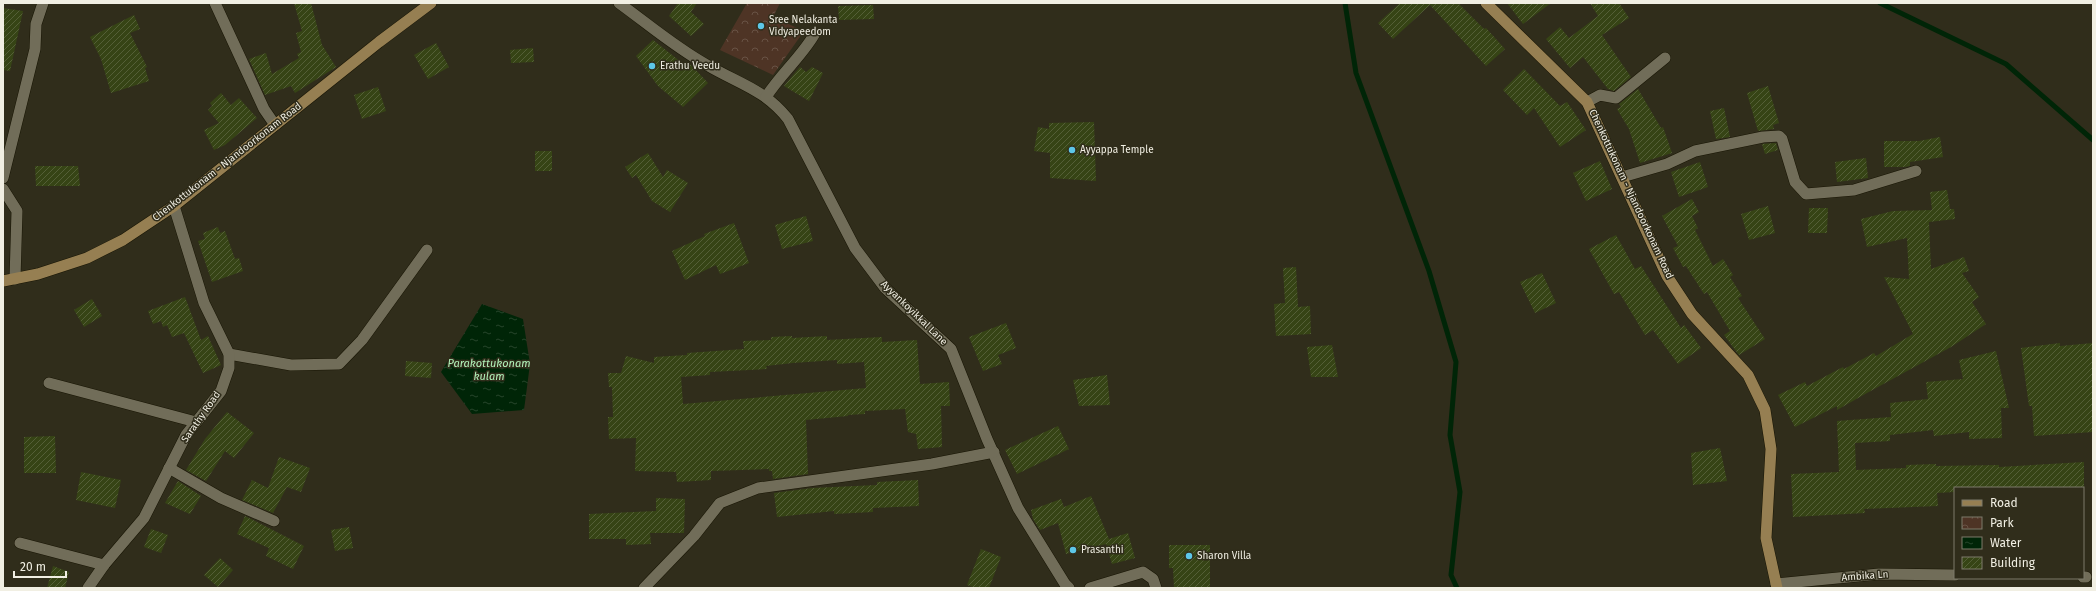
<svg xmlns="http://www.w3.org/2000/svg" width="2096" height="591" viewBox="0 0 2096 591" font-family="'Fira Sans',sans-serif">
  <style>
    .park { fill: url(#park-crowns) }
    .water { fill: url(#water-ripples) }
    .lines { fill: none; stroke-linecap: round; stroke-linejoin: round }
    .stream { stroke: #002507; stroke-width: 5 }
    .building { fill: url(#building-hatch); fill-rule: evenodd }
    .minor-casing { stroke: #181504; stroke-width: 12 }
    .secondary-casing { stroke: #181504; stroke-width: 12 }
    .minor { stroke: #716d59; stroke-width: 11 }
    .secondary { stroke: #967f52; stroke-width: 11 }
    .poi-dot { fill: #5dc7e8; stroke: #302d1b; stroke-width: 1.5 }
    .labels { text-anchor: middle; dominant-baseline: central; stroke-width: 3; stroke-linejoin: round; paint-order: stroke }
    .poi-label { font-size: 10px; fill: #f1efe3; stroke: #302d1b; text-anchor: start }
    .street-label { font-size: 10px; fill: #f1efe3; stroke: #302d1b }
    .water-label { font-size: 11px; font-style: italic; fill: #b2f3ba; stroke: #302d1b }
  </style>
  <defs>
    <pattern id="park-crowns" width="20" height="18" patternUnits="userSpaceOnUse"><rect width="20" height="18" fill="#4e3425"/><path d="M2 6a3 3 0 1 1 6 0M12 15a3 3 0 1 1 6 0" fill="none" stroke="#685244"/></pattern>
    <pattern id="water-ripples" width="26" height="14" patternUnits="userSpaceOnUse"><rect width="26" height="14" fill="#002507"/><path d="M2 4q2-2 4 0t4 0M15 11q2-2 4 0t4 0" fill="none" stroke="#26452b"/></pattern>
    <pattern id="building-hatch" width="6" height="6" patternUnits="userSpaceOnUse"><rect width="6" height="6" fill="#364415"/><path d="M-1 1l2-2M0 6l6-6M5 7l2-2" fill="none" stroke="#545f37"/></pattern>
  </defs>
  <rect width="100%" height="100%" fill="#302d1b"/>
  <path class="park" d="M747,3h33l-7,14 31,14 -31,44 -53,-25z"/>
  <path class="water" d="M482,304l41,15 7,45 -6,46 -52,4 -31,-42z"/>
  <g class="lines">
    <g class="stream">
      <path d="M1345,3l11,70 73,198 27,91 -6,73 10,57 -9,83 6,13"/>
      <path d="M1880,3l126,61 87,76"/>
    </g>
  </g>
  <g class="building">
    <path d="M294,3h17l11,42 14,22 -41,26 -4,-7 -26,9 -16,-36 17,-6 6,21 27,-16 -2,-4 4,-2 -5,-19 6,-2z"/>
    <path d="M678,3h19l-6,9 13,12 -13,12 -22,-20z"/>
    <path d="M1400,3h58l26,26 2,-1 19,21 -19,17 -56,-61 -37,34 -15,-16z"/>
    <path d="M1507,3h44l-28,21z"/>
    <path d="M1590,3h29l10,15 -27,17 29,42 -17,14 -6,-2 -25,-32 -13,11 -24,-29 14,-12 9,11 29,-22z"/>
    <path d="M873,5l1,14 -35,1 -1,-14z"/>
    <path d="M3,8l20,3 -13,60 -7,-1z"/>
    <path d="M134,15l6,14 -10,4 17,34 -2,1 4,13 -38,12 -10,-34 -11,-22z"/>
    <path d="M653,40l33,26 3,-3 19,20 -25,24 -25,-21 -22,-30z"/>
    <path d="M436,43l13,24 -21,12 -14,-24z"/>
    <path d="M533,48l1,14 -23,1 -1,-13z"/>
    <path d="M800,67l6,5 6,-5 11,6 -14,28 -25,-15z"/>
    <path d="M1524,69l36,37 7,-4 19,28 -26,17 -26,-39 -7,7 -24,-25z"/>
    <path d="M1768,86l11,37 -6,2 1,4 -16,2 -11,-38z"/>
    <path d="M378,87l8,24 -24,8 -8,-24z"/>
    <path d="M1638,89l23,39 2,-1 9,26 -32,10 -11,-34 -12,-20 4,-2 -2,-3z"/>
    <path d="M221,93l10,12 8,-7 18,20 -32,27 -11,5 -10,-20 15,-7 -11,-13 4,-4 -2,-3z"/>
    <path d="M1724,108l6,29 -14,2 -6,-28z"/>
    <path d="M1094,122l2,59 -46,-3v-25l-16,-2 4,-24 11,2v-6z"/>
    <path d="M1940,137l3,20 -33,5v4l-5,1h-21v-26h35z"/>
    <path d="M1776,143l2,7 -13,4 -3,-10z"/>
    <rect x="535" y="151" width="17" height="20"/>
    <path d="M648,153l15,24 4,-7 21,13 -18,29 -18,-11 -16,-26 -4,3 -7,-11z"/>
    <path d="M1866,158l2,20 -31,4 -2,-20z"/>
    <path d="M1600,161l12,28 -26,12 -13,-28z"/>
    <path d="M1700,162l8,25 -29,10 -8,-25z"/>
    <path d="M35,166h43l2,20h-44z"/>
    <path d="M1947,190l3,19h4l1,10 -26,3 2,47 33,-12 5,14 -7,2 17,24 -7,5 14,22 -35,23 -84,46 -30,17v-4l-42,21 -17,-32 27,-13 2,4 36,-19 1,2 30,-16 2,3 37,-22 -29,-57 25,2 -2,-41 -40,9 -6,-28 32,-8 39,-1 -2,-18z"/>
    <path d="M1692,199l7,13 -7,4 6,12 -3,2 18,36 10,-7 10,16 -3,2 12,19 -4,2 27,41 -26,16 -15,-20 6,-4 -23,-39 -3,2 -18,-28 -3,1 -10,-19 5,-2 -16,-30z"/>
    <path d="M1768,206l7,27 -26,7 -8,-26z"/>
    <path d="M1809,208h19l-1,25h-19z"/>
    <path d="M806,216l7,25 -31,8 -7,-24z"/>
    <path d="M734,223l15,40 -29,11 -4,-9 -31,15 -13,-29 33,-15 -1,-2z"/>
    <path d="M218,227l2,6 5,-2 10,28 4,-1 4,13 -31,11 -14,-41 7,-2 -2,-6z"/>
    <path d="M1616,235l19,34 6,-3 40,62 3,-3 17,23 -23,16 -25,-34 -8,5 -26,-43 -5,2 -25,-45z"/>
    <path d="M1296,267l2,40 12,-1 1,28 -35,2 -2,-32 11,-1 -2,-35z"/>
    <path d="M1542,273l14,30 -21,10 -15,-31z"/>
    <path d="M185,297l16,43 7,-4 13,29 -18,8 -19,-40 -12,4 -5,-12 -4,2 -2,-6 -8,3 -5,-13z"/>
    <path d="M92,299l10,17 -18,11 -10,-17z"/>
    <path d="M1006,323l10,25 -18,7 4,9 -19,7 -14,-34z"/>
    <path d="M792,336v2l35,-2v4l55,-3v5l35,-2 3,44 29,-2 1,24h-9l1,41 -24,2 -2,-15 -8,-2 -3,-23 -40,2v3l-17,1v1l-42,4 2,54 -35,5 -1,-8h-3v-2l-58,2v9l-34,2 -1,-10 -41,-1 1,-33 -27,1 -1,-22h5l-1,-30h-3l-1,-14h13l5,-17 28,7v-6l33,-2v-2l57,-4 -1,-8 28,-1v-3zM837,360v4l27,-2 2,26 -183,16 -2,-27 29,-2v-3l57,-3 -1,-3 27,-3z"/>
    <path d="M2060,343v3l33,-3v89l-59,4 -2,-30h-3l-8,-58z"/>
    <path d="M1332,345l6,32h-27l-4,-30z"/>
    <path d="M1996,351l13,57h-8l1,30 -33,1v-7l-35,4 -1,-6 -43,5v6l-35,2 1,27 50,-2v-3l30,-1v2l63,-1v2l85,-5v26h-129v4l-18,1 1,13 -74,3 1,4 -72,4 -2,-43 48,-2 -2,-51 54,-4 -1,-14 38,-4 -2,-17 37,-3 -4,-19z"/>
    <path d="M406,361l26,2 -1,15 -26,-2z"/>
    <path d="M1107,375l3,30 -31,1 -6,-26z"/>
    <path d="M227,412l27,21 -20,25 -9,-7 -19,30 -20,-11 19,-31z"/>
    <path d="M1058,426l11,23 -52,25 -12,-24z"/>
    <path d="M55,436l1,37h-32v-36z"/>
    <path d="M1720,448l7,33 -34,4 -2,-32z"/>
    <path d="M279,457l31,11 -9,24 -14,-5 -14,26 -31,-13 10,-20 16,8z"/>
    <path d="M81,472l40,8 -6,28 -39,-8z"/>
    <path d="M918,480l1,26 -46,2v4l-39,2v-3l-57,6 -3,-24 38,-5 65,-3v-3z"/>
    <path d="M178,481l23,15 -11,18 -25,-11z"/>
    <path d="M1091,496l18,43 19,-6 7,25 -23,6 -6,-20 -40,10 -8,-31 -18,7 -7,-11 -2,-9 30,-11 3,8z"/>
    <path d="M656,498l29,1 -1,34h-34l1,11 -25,1v-6h-37v-25l67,-3z"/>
    <path d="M245,516l59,30 -11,23 -27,-13 3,-8 -32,-14z"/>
    <path d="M349,527l4,21 -18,3 -4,-21z"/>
    <path d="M151,529l17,6 -7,18 -17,-6z"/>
    <path d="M1169,545h41v43h-36l-1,-20h-4z"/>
    <path d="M981,549l20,8 -12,31h-14l-8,-3z"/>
    <path d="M220,558l13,12 -15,17 -14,-12z"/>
    <path d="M53,566l16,6 -4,16h-18z"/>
  </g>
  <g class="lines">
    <defs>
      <g id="minor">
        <path d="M215,3l49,106 11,16"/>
        <path d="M619,3c29,21 57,45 88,62 32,19 57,24 81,54l67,129 30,40 66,61 36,90 31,69 47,76 4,4"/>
        <path d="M766,97c14,-22 35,-40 48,-62"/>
        <path d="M1587,102l13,-7 16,3 49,-40"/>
        <path d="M1622,177l45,-13 28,-13 68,-14 16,-1 3,3 13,43 11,12 48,-4 62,-19"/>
        <path d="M3,178l32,-129 1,-25 7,-21"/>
        <path d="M3,189l14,22 -2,68"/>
        <path d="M229,354l62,11 48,-1 23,-24 65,-90"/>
        <path d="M49,383l147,39"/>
        <path d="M169,468l52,30 53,23"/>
        <path d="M20,543l84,22"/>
        <path d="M2083,577h3"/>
        <path d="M1776,584l103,-10 76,1"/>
        <path d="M88,588l16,-23 40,-47 42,-83 35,-44 8,-23v-14l-25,-51 -30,-97"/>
        <path d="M644,588l50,-52 26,-33 38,-15 174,-24 62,-12"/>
        <path d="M1090,588l53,-16 10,7 3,9"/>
      </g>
      <g id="secondary">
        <path d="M1486,3l101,99 80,174 25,38 56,61 17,35 6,39 -5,89 11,50"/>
        <path d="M3,281l35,-7 49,-16 36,-18 51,-34 205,-164 52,-39"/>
      </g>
    </defs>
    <use href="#minor" class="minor-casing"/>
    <use href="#secondary" class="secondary-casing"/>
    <use href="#minor" class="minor"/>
    <use href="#secondary" class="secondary"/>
  </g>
  <g class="poi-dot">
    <circle cx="761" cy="26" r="4"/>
    <circle cx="652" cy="66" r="4"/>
    <circle cx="1072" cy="150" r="4"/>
    <circle cx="1073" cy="550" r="4"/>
    <circle cx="1189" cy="556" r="4"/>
  </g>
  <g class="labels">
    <g class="poi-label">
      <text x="769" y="20">Sree Nelakanta<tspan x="769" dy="12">Vidyapeedom</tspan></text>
      <text x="660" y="66">Erathu Veedu</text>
      <text x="1080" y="150">Ayyappa Temple</text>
      <text x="1081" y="550">Prasanthi</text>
      <text x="1197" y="556">Sharon Villa</text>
    </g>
    <g class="street-label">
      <text transform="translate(227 162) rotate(-38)">Chenkottukonam - Njandoorkonam Road</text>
      <text transform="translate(1631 194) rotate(65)">Chenkottukonam - Njandoorkonam Road</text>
      <text transform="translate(914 313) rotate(44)">Ayyankoyikkal Lane</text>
      <text transform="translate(201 417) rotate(-55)">Sarathy Road</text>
      <text transform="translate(1865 576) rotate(-4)">Ambika Ln</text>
    </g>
    <g class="water-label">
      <text x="489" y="363">Parakottukonam<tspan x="489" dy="13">kulam</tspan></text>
    </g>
  </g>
  <rect width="2096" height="591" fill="none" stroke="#f1efe3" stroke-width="8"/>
  <rect x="1954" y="487" width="130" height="92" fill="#302d1b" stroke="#7d7b6b"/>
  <rect x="1962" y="500" width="20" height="6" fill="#967f52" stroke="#7d7b6b"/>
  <text x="1990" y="507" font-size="12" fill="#f1efe3">Road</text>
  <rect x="1962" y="517" width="20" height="12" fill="url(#park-crowns)" stroke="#7d7b6b"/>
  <text x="1990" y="527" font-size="12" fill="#f1efe3">Park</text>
  <rect x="1962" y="537" width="20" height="12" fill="url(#water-ripples)" stroke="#7d7b6b"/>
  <text x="1990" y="547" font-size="12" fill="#f1efe3">Water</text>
  <rect x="1962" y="557" width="20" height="12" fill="url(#building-hatch)" stroke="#7d7b6b"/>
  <text x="1990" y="567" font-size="12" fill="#f1efe3">Building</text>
  <path d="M14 571v6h52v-6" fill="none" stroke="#f1efe3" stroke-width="2"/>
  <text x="20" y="571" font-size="12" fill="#f1efe3" stroke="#302d1b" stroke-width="3" paint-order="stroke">20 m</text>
</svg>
